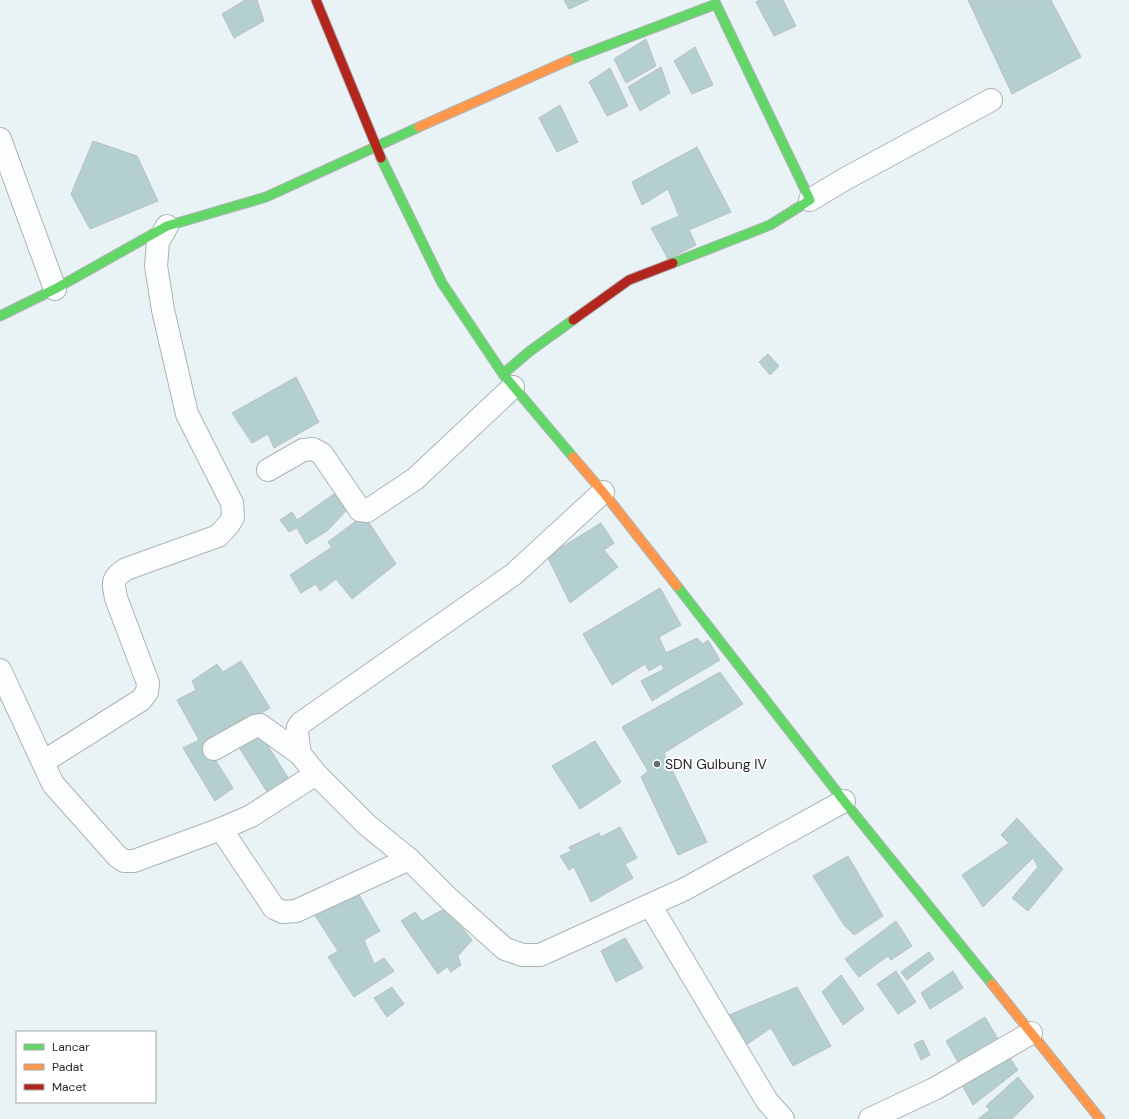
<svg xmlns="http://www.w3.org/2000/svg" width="1129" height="1119" viewBox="0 0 1129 1119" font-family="'DM Sans',sans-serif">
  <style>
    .building { fill: #b4cfd0; stroke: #bac1c1 }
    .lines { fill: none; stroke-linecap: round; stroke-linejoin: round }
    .street-casing { stroke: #adb4b6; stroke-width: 24 }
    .fast-casing { stroke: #adb4b6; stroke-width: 11 }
    .slow-casing { stroke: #adb4b6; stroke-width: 11 }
    .jam-casing { stroke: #adb4b6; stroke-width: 11 }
    .street { stroke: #fcfdfd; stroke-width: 22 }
    .fast { stroke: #63d668; stroke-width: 9 }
    .slow { stroke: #ff974d; stroke-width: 9 }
    .jam { stroke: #b3261e; stroke-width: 9 }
    .poi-dot { fill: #666d6e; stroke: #fff; stroke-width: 1.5 }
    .labels { text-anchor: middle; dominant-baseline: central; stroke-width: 4; stroke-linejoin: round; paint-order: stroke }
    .poi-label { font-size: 14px; fill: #1f2526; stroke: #fff; text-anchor: start }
  </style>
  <rect width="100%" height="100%" fill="#e9f2f4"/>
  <g class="building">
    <path d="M245,0h12l7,21 -30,17 -12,-24z"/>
    <path d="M564,0h25l-20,9z"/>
    <path d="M760,0h23l13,26 -22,10 -18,-34z"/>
    <path d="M968,0h83l30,57 -69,37z"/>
    <path d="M646,39l10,27 -30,17 -12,-24z"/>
    <path d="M695,47l18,38 -21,9 -18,-33z"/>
    <path d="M661,67l9,26 -30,18 -12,-24z"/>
    <path d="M610,68l18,38 -21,10 -18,-34z"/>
    <path d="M560,105l18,37 -21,10 -18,-34z"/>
    <path d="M93,141l44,15 21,45 -68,28 -19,-35z"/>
    <path d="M697,147l34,65 -42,18 7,15 -28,14 -17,-31 28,-12 -11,-27 -26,16 -10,-23z"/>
    <path d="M768,354l11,12 -9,9 -11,-13z"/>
    <path d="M296,377l23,45 -45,26 -6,-14 -16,9 -20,-30z"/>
    <path d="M338,491l12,16 -23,24 -21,13 -9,-16 -8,4 -9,-12 12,-8 5,8z"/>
    <path d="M364,515l32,49 -44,35 -16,-20 -16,12 -4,-7 -15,9 -11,-18 42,-28 -4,-5z"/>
    <path d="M601,523l13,20 -10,7 14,17 -48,36 -23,-47z"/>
    <path d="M660,588l21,37 -22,12 7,16 31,-15 6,6 5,-4 12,20 -44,26 -24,15 -11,-20 23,-12 -3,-5 -12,7 -4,-7 -33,21 -29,-51z"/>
    <path d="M241,661l29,47 -64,37 27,43 -18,13 -32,-53 16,-8 -22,-40 19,-10 -4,-9 25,-17 6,8z"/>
    <path d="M720,672l23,32 -79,49 43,89 -29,13 -37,-78 7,-6 -26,-44z"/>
    <path d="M256,727l33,52 -22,13 -32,-51z"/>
    <path d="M595,741l26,41 -41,27 -28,-43z"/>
    <path d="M1017,818l46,51 -35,42 -16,-13 26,-31 -5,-9 -50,49 -21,-32 47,-32 -8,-8z"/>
    <path d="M620,827l17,31 -12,6 8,14 -42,24 -17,-35 -5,3 -9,-14 11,-5 -2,-4 30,-14 2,4z"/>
    <path d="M848,856l35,60 -29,19 -10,-10 -31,-49z"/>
    <path d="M355,888l25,43 -16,9 10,24 10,-6 10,13 -40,26 -26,-40 10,-6 -26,-40z"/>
    <path d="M446,908l26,32 -14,16 3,9 -10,7 -4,-5 -9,7 -37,-53 14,-9 7,9z"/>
    <path d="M896,921l16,25 -21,14 -3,-4 -29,21 -14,-18z"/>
    <path d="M625,938l18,30 -27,14 -15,-31z"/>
    <path d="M929,952l5,7 -27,21 -6,-8z"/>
    <path d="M896,971l20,31 -18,12 -21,-30z"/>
    <path d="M953,971l10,17 -33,21 -9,-16z"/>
    <path d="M841,975l23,34 -21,16 -21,-33z"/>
    <path d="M392,987l12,17 -17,13 -13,-19z"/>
    <path d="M797,987l34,59 -38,20 -22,-38 -25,17 -17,-30z"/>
    <path d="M985,1017l16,27 -39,25 -16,-28z"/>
    <path d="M923,1040l7,15 -9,5 -7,-16z"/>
    <path d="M1006,1052l12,18 -45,35 -13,-24z"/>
    <path d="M1018,1077l16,20 -22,22h-34l12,-9 -4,-4z"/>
  </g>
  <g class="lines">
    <defs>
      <g id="street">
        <path d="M0,139l55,150"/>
        <path d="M810,200l35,-21 146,-79"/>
        <path d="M268,470l35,-20 10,-1 9,5 38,56 7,1 48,-32 98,-92"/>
        <path d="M0,670l53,114 64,72 7,5h10l87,-32 53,79 9,4 13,-1 113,-52 39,39 57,51 18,6h17l145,-66 159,-88"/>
        <path d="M214,749l41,-23 5,-1 40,29"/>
        <path d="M43,762l98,-62 6,-8 1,-9 -32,-85c-3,-16 -5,-19 10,-29l92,-33 11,-12 4,-7 -1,-14 -45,-89 -24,-104 -7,-44 2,-24 9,-16"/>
        <path d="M221,829l30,-13 65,-42"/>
        <path d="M409,859l-42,-34 -51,-51 -16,-20 -3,-21 1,-6 3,-4 213,-149 89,-82"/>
        <path d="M650,905l117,196 16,18"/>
        <path d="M870,1119l66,-31 95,-55"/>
      </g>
      <g id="fast">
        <path d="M569,60l147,-56 94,196 -40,25 -97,38"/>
        <path d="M381,158l61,125 61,91 70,83"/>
        <path d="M0,316l55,-27 112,-63 99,-29 153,-70"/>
        <path d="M503,374l27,-23 43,-31"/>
        <path d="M677,586l167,215 148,183"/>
      </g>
      <g id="slow">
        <path d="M419,127l150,-67"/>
        <path d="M573,457l30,35 74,94"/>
        <path d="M992,984l108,135"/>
      </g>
      <g id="jam">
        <path d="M316,0l65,158"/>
        <path d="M573,320l56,-40 44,-17"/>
      </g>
    </defs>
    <use href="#street" class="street-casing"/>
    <use href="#fast" class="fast-casing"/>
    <use href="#slow" class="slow-casing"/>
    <use href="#jam" class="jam-casing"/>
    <use href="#street" class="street"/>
    <use href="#fast" class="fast"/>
    <use href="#slow" class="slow"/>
    <use href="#jam" class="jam"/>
  </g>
  <circle class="poi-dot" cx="657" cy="764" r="4"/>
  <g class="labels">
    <g class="poi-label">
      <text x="665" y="764">SDN Gulbung IV</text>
    </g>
  </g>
  <rect x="16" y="1031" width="140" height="72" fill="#ffffff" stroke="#a5a8a8"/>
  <rect x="24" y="1044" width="20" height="6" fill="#63d668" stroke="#a5a8a8"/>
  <text x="52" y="1051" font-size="12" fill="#1f2526">Lancar</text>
  <rect x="24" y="1064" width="20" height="6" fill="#ff974d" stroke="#a5a8a8"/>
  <text x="52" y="1071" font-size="12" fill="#1f2526">Padat</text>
  <rect x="24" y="1084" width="20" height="6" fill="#b3261e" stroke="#a5a8a8"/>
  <text x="52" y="1091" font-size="12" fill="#1f2526">Macet</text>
</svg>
